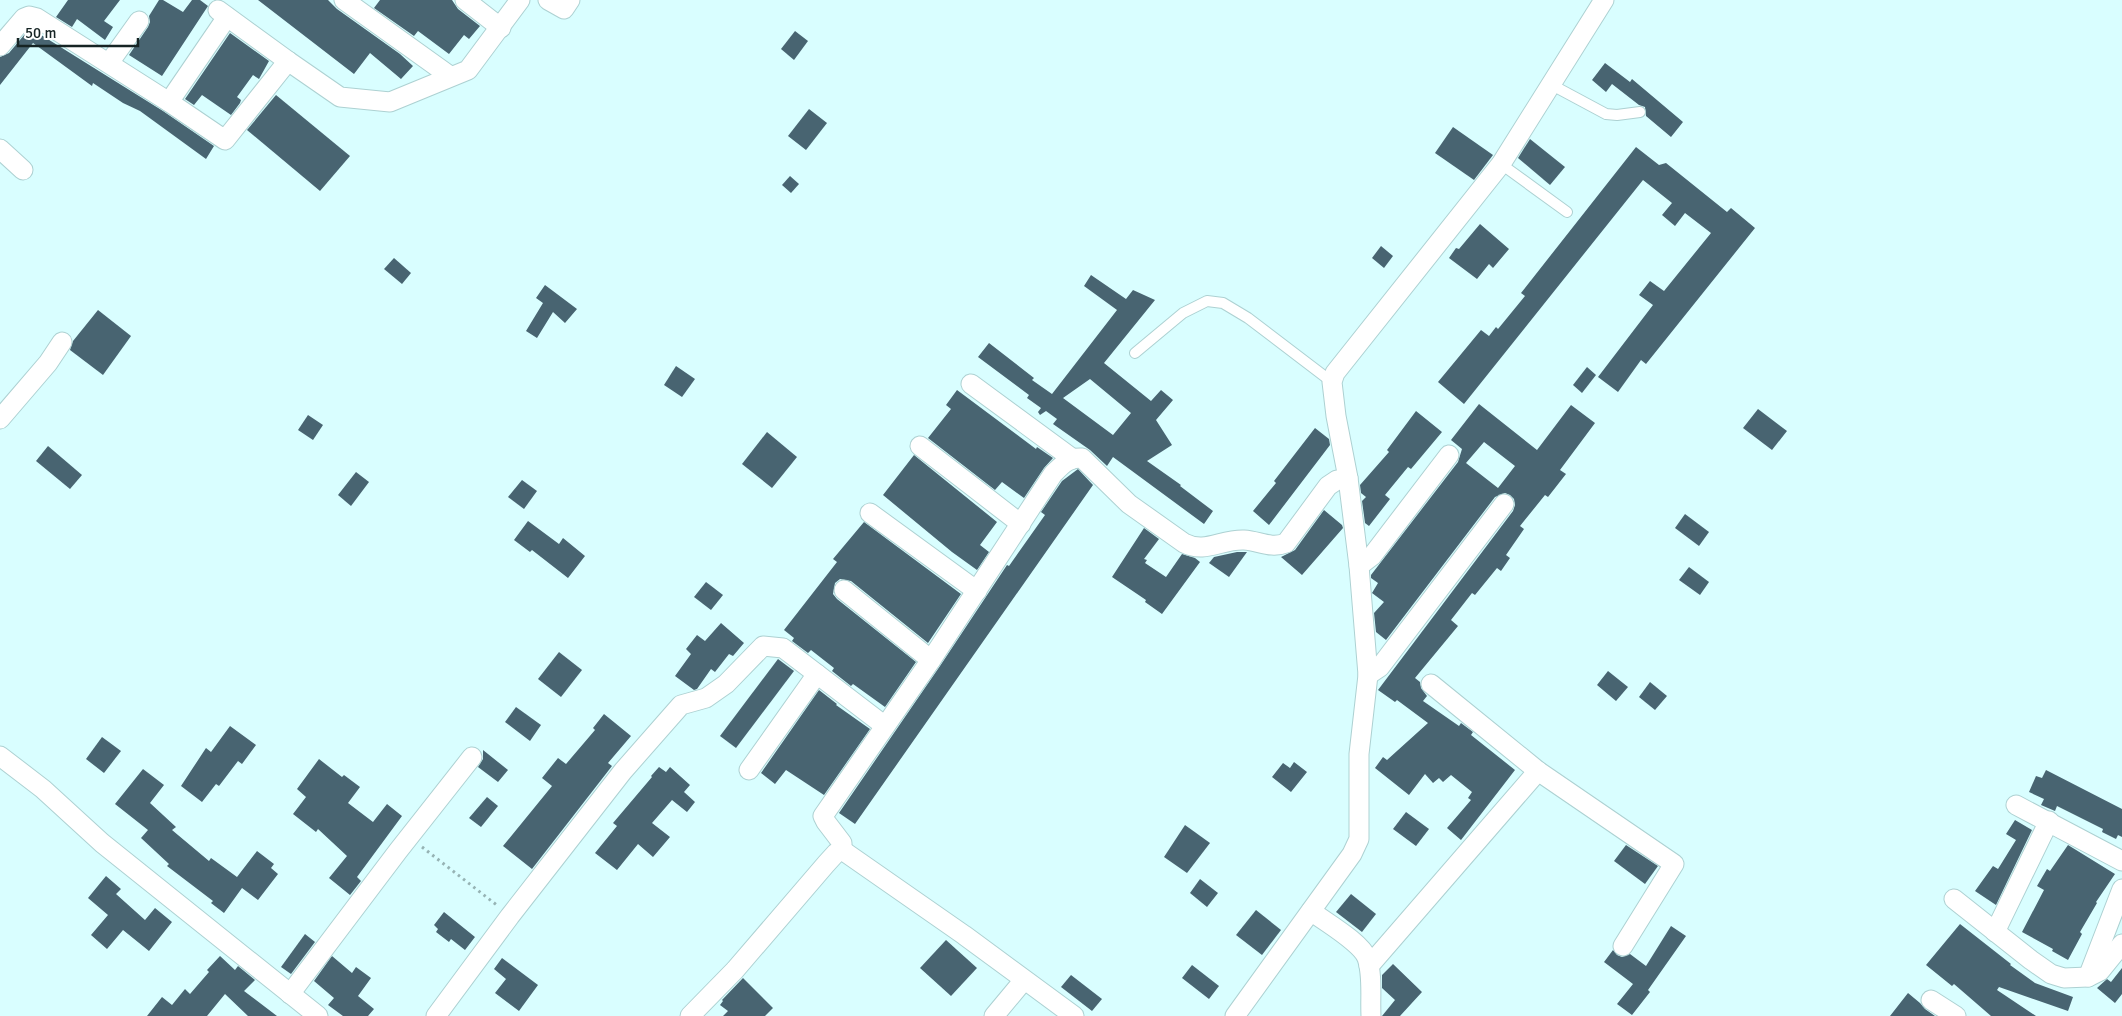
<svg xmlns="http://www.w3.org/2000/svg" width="2122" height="1016" viewBox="0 0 2122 1016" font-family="Signika,sans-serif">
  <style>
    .building { fill: #486471; fill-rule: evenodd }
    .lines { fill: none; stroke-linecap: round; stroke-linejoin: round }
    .service-casing { stroke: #add1d2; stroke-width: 12 }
    .minor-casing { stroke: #add1d2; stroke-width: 21 }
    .path { stroke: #96b3b4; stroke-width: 3; stroke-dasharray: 2.5 4; stroke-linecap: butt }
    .service { stroke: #fff; stroke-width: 10 }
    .minor { stroke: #fff; stroke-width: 19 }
  </style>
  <rect width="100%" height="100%" fill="#d9feff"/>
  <g class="building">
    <path d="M68,0h52l-16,21 9,6 -8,13 -28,-21 -5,8 -16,-10z"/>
    <path d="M159,0h4l20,12 9,-12h8l8,6 -46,70 -33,-21 19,-28 2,-5 -1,-6z"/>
    <path d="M258,0h70l9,9 63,45 13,12 -12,13 -31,-26 -16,21z"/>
    <path d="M380,0h72l6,9 22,17 -11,13 -5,-4 -15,19 -31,-23 -4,5 -40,-28z"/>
    <path d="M30,28l133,83 51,35 -8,13 -66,-48 -17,-8 -30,-20 -1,3 -59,-43 -33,42v-28l9,-4z"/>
    <path d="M795,31l13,10 -14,19 -13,-11z"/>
    <path d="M230,33l39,28 -10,18 -6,-4 -16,22 4,3 -1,3 -9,12 -29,-20 -8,10 -9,-6z"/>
    <path d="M1605,63l25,19 2,-3 51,43 -12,15 -25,-21 -1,-9 -6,-2 -27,-21 -6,8 -14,-12z"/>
    <path d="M276,95l74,61 -30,35 -73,-61z"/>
    <path d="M809,109l18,14 -21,27 -18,-14z"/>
    <path d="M1453,127l40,28 -19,25 -39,-27z"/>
    <path d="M1530,139l35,28 -15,18 -32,-27z"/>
    <path d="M1636,147l23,18 7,-2 61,49 4,-4 24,20 -109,136 -5,-4 -23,32 -20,-15 55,-72 -14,-10 11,-14 14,10 47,-58 -26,-20 -10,13 -13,-11 10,-12 -29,-23 -179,224 -26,-22 43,-52 8,6 7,-9 2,2 27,-33 -4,-3z"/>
    <path d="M790,176l9,8 -8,9 -9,-8z"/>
    <path d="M1480,224l29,25 -16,19 -4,-4 -12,15 -28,-21 7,-10 3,1z"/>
    <path d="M1381,246l12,10 -9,12 -12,-10z"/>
    <path d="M394,258l17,15 -9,11 -18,-15z"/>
    <path d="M1091,275l35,24 7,-9 22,10 -51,63 47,38 10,-11 12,10 -17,20 16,25 -25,16 34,24 -1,1 33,25 -9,13 -91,-67 -6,9 -17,-16 -37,-26 4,-5 -11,-8 -6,4 -2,-3 3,-4 -14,-10 2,-3 -51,-38 11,-14 45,35 -2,2 20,14 65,-84 -33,-24zM1090,379l41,34 -18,22 -50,-37z"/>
    <path d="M545,285l32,24 -12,14 -12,-11 -16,26 -11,-7 17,-28 -7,-5z"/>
    <path d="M98,310l33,26 -28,39 -33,-25 3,-9z"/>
    <path d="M676,366l19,13 -13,18 -18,-12z"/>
    <path d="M1587,367l9,8 -14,18 -9,-8z"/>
    <path d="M957,390l79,59 1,-2 16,11 -9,10 -20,30 -22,-16 -7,8 -67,-52 23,-29 -5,-4z"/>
    <path d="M1479,404l58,46 34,-45 24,18 -35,47 6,4 -18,23 -3,-2 -25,31 4,3 -18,26 4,3 -9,13 -4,-3 -22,27 -3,-2 -21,27 7,6 -43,52 5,4 1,6 6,8 -4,5 36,25 2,-3 12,9 -2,3 44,35 -54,70 -14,-12 24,-28 -3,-2 4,-6 -21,-17 -8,7 -4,-4 -6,5 -8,-9 -16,21 -34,-27 8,-11 4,3 41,-37 -31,-23 -2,2 -17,-12 135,-179 2,-6 -1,-6 -4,-4 -5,-2 -10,4 -109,143 -10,-8 -2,-19 10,-11 -12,-9 6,-10 -7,-5v-3l87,-113 4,-13 -11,-9zM1484,442l31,24 -17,22 -32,-25z"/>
    <path d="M1758,409l29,22 -15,19 -29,-22z"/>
    <path d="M1416,411l26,21 -31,37 -3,-2 -23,28 5,4 -21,27 -4,-3 -3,-22 4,-4 -5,-4 -1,-8 29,-33 -2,-2z"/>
    <path d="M308,415l15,10 -10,15 -15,-10z"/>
    <path d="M1315,428l14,11 1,6 -61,80 -16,-14 23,-28 -2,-2z"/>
    <path d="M767,432l30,25 -25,31 -30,-24z"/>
    <path d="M48,446l34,29 -12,14 -34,-28z"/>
    <path d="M914,455l83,67 -17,23 9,7 -12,18 -25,-18 -69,-57z"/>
    <path d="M1078,469l15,16 -238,339 -16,-11 101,-147 67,-101 2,1 36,-51 -4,-3 21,-31z"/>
    <path d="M356,472l13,10 -18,24 -13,-11z"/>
    <path d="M522,480l15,11 -13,18 -16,-12z"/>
    <path d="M1324,510l18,15 1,3 -41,47 -21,-18 14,-7z"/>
    <path d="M1685,514l24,18 -10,14 -24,-18z"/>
    <path d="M528,521l31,23 4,-6 22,18 -17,22 -36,-28 -2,2 -16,-12z"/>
    <path d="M864,522l97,72 -33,49 -77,-62 -11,-2 -5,4 -2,11 4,5 79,63 -31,45 -32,-23 -2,2 -19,-15 2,-3 -23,-18 -3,3 -16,-12 2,-3 -10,-8 53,-68 -4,-3z"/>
    <path d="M1144,528l15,11 -15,20 3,1 -2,3 21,14 16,-23 13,4 5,4 -38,52 -17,-12 1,-2 -34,-23z"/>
    <path d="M1237,552h10l-18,25 -20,-14 5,-6z"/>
    <path d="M1689,567l20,15 -9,13 -21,-15z"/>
    <path d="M706,582l17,13 -12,15 -17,-13z"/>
    <path d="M721,623l23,20 -11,13 -4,-2 -14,18 -4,-3 -14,20 -3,1 -19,-14 16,-22 -5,-5 11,-14 8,6z"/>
    <path d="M559,652l23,18 -21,27 -23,-18z"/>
    <path d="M778,659l16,12 -58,77 -16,-12z"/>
    <path d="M1608,671l20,16 -12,14 -19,-16z"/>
    <path d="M1650,682l17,14 -12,14 -16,-13z"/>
    <path d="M819,690l18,14 -1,1 34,24 -46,66 -38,-25 -11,14 -14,-11z"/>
    <path d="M516,707l25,18 -11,16 -25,-19z"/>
    <path d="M604,714l27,22 -23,27 4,3 -80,103 -29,-23 49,-60 -10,-8 16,-20 8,6 29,-34 -2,-2z"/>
    <path d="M230,726l26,19 -14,19 -4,-3 -19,25 -3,-2 -14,18 -21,-16 25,-38 5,4z"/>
    <path d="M102,737l19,14 -17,22 -18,-14z"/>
    <path d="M483,750l25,20 -10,12 -20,-15 5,-8z"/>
    <path d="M319,759l23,18 2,-2 16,12 -12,16 25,19 14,-18 15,12 -45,61 4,4 -11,14 -21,-17 18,-22 -29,-27 -2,3 -23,-18 13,-17 -9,-8z"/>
    <path d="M1294,762l13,10 -16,20 -19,-15 11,-14 7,5z"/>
    <path d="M659,767l7,5 4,-5 20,18 -6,7 11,10 -8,10 -15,-12 -20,23 18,14 -17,20 -15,-13 -21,26 -22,-17 22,-27 -4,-3 39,-46 -1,-1z"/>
    <path d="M143,769l21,16 -14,18 26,24 -4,3 37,31 2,-3 26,19 20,-26 17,13 -3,4 7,6 -20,26 -16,-12 -18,25 -13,-10 2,-2 -46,-35 2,-2 -28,-26 7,-8 -33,-26z"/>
    <path d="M2046,770l76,39v28l-4,-2 -2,4 -14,-7 1,-3 -46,-23 -2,5 -14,-6 3,-6 -15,-7 7,-16 6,2z"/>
    <path d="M487,797l11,9 -17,21 -12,-9z"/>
    <path d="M1406,812l23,17 -13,17 -23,-17z"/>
    <path d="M2015,820l17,10 -36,75 -21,-14 18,-25 5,3 18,-29 -10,-6z"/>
    <path d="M1185,825l25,18 -23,30 -23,-16z"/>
    <path d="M1626,845l32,21 -13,18 -31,-23z"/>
    <path d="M2068,845l47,29 -19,28 1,1 -17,29 2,2 -14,26 -16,-9 1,-2 -31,-17 22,-42 -7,-4 10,-17 3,2z"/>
    <path d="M106,876l15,13 -5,5 29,26 10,-12 17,14 -23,29 -26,-21 -16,19 -16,-14 17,-20 -20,-17z"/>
    <path d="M1200,879l18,14 -11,14 -17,-14z"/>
    <path d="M1351,894l25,20 -14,18 -26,-20z"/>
    <path d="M1256,910l25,20 -19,25 -26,-20z"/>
    <path d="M444,912l31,25 -10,13 -14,-11 -2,3 -13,-10 2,-3 -4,-4z"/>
    <path d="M1960,924l51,40 -1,1 25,18 38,14 -5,14 -69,-24 -2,3 39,26h-45l-37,-32 -2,2 -26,-21z"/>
    <path d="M1671,926l15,10 -38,54 2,2 -18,23 -15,-11 16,-20 -29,-22 9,-12 4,5 5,2 8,-3 16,12z"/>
    <path d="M305,934l10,8 -24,32 -10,-7z"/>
    <path d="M946,940l31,28 -26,28 -31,-28z"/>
    <path d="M220,956l15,14 3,-4 17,14 -11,11 33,25h-29l-23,-22 -18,22h-60l15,-19 10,8 13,-16 5,5 19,-22 -2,-2z"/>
    <path d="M332,956l20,17 4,-6 15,11 -13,18 16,13 -6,7h-25l-15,-11 6,-7 -20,-17z"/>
    <path d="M502,958l36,27 -19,26 -24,-18 11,-14 -12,-10z"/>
    <path d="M1393,964l29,28 -22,24h-18l13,-16 -13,-12v-13z"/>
    <path d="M1192,965l27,21 -10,13 -27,-21z"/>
    <path d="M2122,968v26l-7,9 -18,-15 10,-9 4,3z"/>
    <path d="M1071,975l31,24 -10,12 -31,-24z"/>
    <path d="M743,978l30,30 -8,8h-42l5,-5 -8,-6 3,-4 -1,-1z"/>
    <path d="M1908,993l12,10 5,6 10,7h-45z"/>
  </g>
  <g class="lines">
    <defs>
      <g id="service">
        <path d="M1550,84l56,30 11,1 23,-3"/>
        <path d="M1501,164l66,48"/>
        <path d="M1135,353l48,-40 24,-12 16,2 25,15 84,64"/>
      </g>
      <g id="minor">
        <path d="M344,0l106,76"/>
        <path d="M465,0l36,28"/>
        <path d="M548,0l16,9 6,-9"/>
        <path d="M218,10l70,51 52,36 50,5 78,-32 52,-70"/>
        <path d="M0,46l24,-28 5,-2 8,2 132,84 56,38 63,-79"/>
        <path d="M109,63l30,-42"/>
        <path d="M169,102l58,-85"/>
        <path d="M0,149l23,21"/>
        <path d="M971,384l102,75"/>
        <path d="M0,419l48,-56 14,-21"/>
        <path d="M920,446l101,78"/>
        <path d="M870,513l107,78"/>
        <path d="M1359,566l13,-10 77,-101"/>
        <path d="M844,590l87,70"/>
        <path d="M1368,675l12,-8 124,-163"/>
        <path d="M1431,684l107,87 136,93 -51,82"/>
        <path d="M0,756l43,33 59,54 216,173"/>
        <path d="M749,770l68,-96"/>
        <path d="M2016,805l106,56"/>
        <path d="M842,850v-7l-16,-21 -3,-6 108,-156 122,-186c9,-9 16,-17 29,-16l47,46 55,39c21,11 37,-4 60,-3 16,1 26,9 42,3l42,-57 9,-6 11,-2"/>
        <path d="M1954,899l77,61 20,14 13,4 24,-1 12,-6 22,-27"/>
        <path d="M1311,911c14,11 50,31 56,47 6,17 3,40 4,58"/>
        <path d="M1995,932l54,-111"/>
        <path d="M1369,966l169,-195"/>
        <path d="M2088,977l34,-88"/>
        <path d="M290,994l108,-143 74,-94"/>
        <path d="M1931,1000l25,16"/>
        <path d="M436,1016l74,-100 113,-145 58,-66 25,-7 20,-14 37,-38 20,2 102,78"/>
        <path d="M690,1016l45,-46 91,-106 10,-11 6,-3 122,85 110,81"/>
        <path d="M994,1016l30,-36"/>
        <path d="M1235,1016l117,-162 7,-15v-85l9,-79 -9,-109 -11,-88 -12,-62 -4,-34 3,-9 166,-209 103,-164"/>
      </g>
    </defs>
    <use href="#service" class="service-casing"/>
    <use href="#minor" class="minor-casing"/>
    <path class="path" d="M422,847l76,59"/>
    <use href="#service" class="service"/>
    <use href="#minor" class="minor"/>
  </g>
  <path d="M18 38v8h120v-8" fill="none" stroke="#162424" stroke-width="2.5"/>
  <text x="25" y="38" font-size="15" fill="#162424" stroke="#ffffff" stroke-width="4" paint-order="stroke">50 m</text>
</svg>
